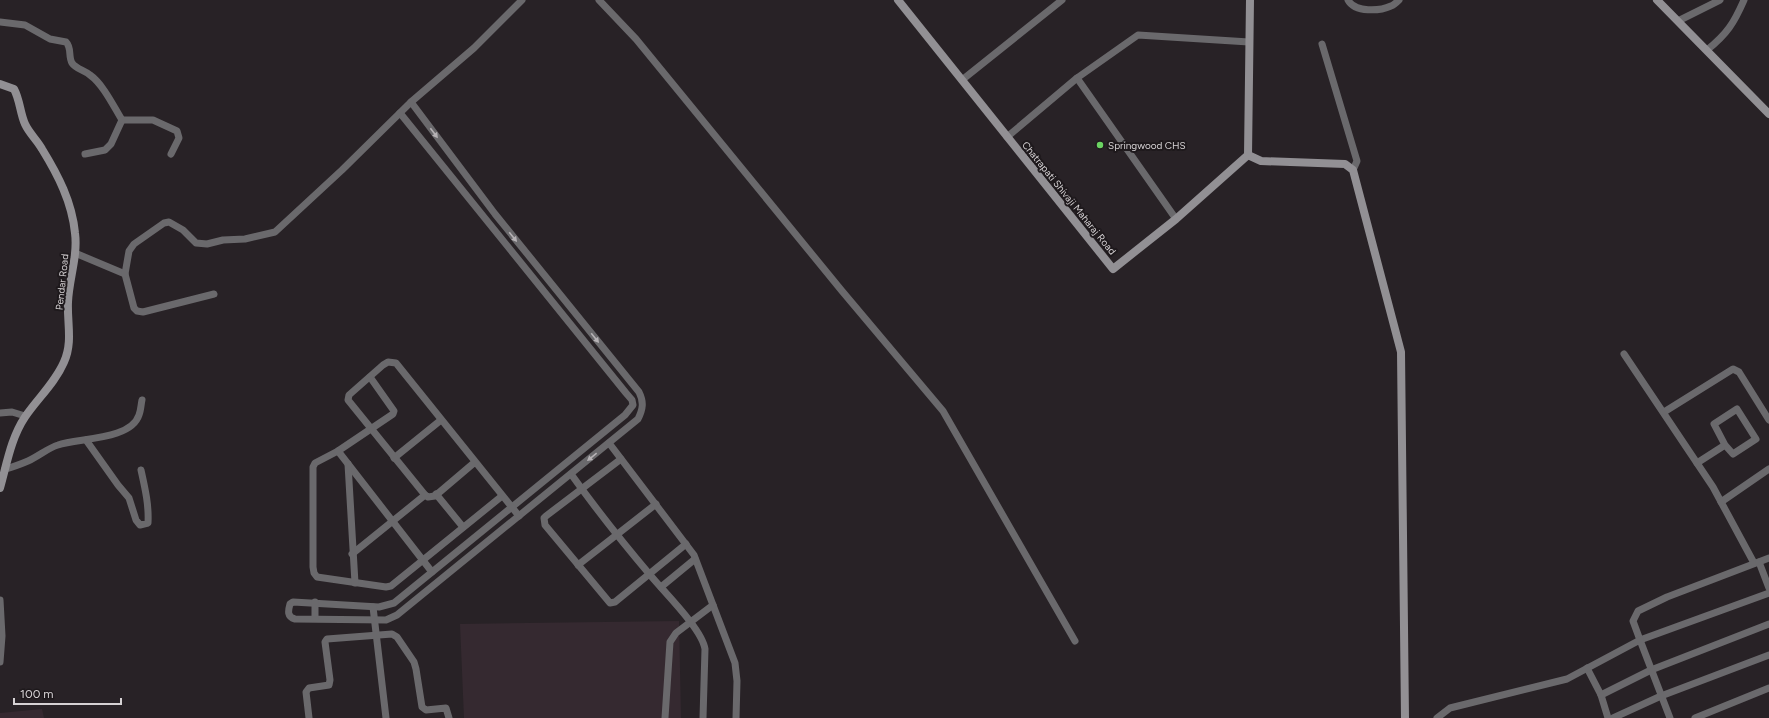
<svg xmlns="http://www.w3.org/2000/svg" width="1769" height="718" viewBox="0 0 1769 718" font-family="Figtree,sans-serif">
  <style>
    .built { fill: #352930 }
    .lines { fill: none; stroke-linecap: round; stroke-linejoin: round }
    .street { stroke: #6a696c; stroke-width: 7 }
    .secondary { stroke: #929094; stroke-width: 8 }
    .oneway { fill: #b6b2b5 }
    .poi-dot { fill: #6bd362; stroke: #1e191c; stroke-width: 1.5 }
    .labels { text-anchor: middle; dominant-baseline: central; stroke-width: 4; stroke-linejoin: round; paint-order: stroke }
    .poi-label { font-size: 10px; fill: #d6d2d4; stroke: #1e191c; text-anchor: start }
    .street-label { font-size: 10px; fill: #d6d2d4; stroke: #1e191c }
  </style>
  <rect width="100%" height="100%" fill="#282226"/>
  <g class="built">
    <path d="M679,621l2,97h-217l-4,-94z"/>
    <path d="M42,709l2,9h-44v-5z"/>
  </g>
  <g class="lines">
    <g class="street">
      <path d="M599,0l37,39 206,252 101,120 132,230"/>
      <path d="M1348,0c7,13 32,11 43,6 3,-1 6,-4 8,-6"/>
      <path d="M1678,21l42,-21"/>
      <path d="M0,22l25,3 25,14 16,3c6,6 2,14 6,21 4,6 12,7 18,12 13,9 24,32 32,45l-11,24 -6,6 -20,4"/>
      <path d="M1322,44l35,117 -4,9"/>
      <path d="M1707,50c20,-16 27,-27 37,-50"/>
      <path d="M1077,78l99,141"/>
      <path d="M962,80l100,-80"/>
      <path d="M400,113l226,280 6,7 1,5 -8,10 -231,188 -15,4 -86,-5 -3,2c-2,7 -3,13 5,15l91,1 11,-5 241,-196c5,-10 6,-17 1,-27l-144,-178 -84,-112"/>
      <path d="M122,120h31l24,11 2,7 -8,16"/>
      <path d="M1007,137l70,-59 61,-43 111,7"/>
      <path d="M75,253l50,21 9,34 3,3 6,1 71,-18"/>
      <path d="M125,274l4,-23 5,-7 30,-21 5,-1 14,8 13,13 11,1 16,-4 22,-1 30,-7 67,-62 69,-68 63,-54 48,-48"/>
      <path d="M1624,354l89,133 41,76"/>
      <path d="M370,377l24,34 -1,3 -55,37 -23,12 -2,4v100l1,6 3,4 69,10 5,-1 111,-90"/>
      <path d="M1664,412l69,-43 6,3 30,48"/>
      <path d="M0,413l12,-1 13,4"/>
      <path d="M86,440l32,45 11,13 7,22 4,5 8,-2c1,-18 -3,-35 -7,-53"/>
      <path d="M609,443l85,112 41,108 2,18 -1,37"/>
      <path d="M338,451l94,121"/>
      <path d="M394,458l47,-38"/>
      <path d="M621,459l-75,57 -2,2 1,7 65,78 5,-1 71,-58"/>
      <path d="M475,462l-40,34 -7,1 -3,-2 -77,-95 1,-5 34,-30 5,-3 8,1 123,153"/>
      <path d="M1697,463l28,-18 -11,-21 23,-15 19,30 -23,15 -8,-9"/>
      <path d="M348,464l7,119"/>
      <path d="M5,469c8,-2 16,-5 23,-8 11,-5 20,-13 30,-16 21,-7 73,-5 81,-30 2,-5 2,-11 3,-15"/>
      <path d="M571,474c25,35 52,69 80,102 14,17 51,53 54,73l-2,69"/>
      <path d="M436,494l27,33"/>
      <path d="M1721,502l48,-33"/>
      <path d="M352,554l73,-59"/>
      <path d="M1769,558l-102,39 -29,14 -5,10 7,19 129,-47"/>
      <path d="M1759,562l10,26"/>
      <path d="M578,565l78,-61"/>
      <path d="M661,587l34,-28"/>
      <path d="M0,600l2,36 -2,26"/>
      <path d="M315,602v16"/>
      <path d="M373,607l13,111"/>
      <path d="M1587,668l14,27 7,23"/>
      <path d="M1601,695l50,-25 118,-46"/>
      <path d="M309,718l-3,-26 3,-4 20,-3 1,-5 -5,-38 2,-3 65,-5 5,3 17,25 2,7 6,38 4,3 20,-2 3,10"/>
      <path d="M665,718l5,-76 6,-9 37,-28"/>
      <path d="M1437,718l13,-10 117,-29 73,-39 30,78"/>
      <path d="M1613,718l48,-22 108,-41"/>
      <path d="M1695,718l74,-30"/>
    </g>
    <g class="secondary">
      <path d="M898,0l215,269 63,-50 72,-64"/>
      <path d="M1657,0l112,114"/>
      <path d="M0,84l14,5c6,11 6,24 11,35 4,9 12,16 17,25 16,26 30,53 33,84 3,23 -6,46 -7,69 -1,21 5,40 -4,60 -9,21 -26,36 -39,55 -14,21 -18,46 -25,71"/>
      <path d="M1248,155l13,6 84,3 8,6 48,182 4,366"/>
      <path d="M1248,155l2,-155"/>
    </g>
  </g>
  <defs><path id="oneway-solid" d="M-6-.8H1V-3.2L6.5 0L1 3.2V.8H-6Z"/></defs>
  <g class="oneway">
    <use href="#oneway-solid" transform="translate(434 133) rotate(53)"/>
    <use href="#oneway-solid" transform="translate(513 237) rotate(51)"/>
    <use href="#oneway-solid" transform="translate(595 338) rotate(51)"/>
    <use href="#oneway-solid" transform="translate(592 457) rotate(141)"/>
  </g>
  <circle class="poi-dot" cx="1100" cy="145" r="4"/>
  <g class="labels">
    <g class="poi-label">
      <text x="1108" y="145">Springwood CHS</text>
    </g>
    <g class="street-label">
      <text transform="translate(1069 198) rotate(51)">Chatrapati Shivaji Maharaj Road</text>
      <text transform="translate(62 282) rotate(-84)">Pendar Road</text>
    </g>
  </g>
  <path d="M14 698v6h107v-6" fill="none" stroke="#d6d2d4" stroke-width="2"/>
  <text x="20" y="698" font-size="12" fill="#d6d2d4" stroke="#1e191c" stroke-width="3" paint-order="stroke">100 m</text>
</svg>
